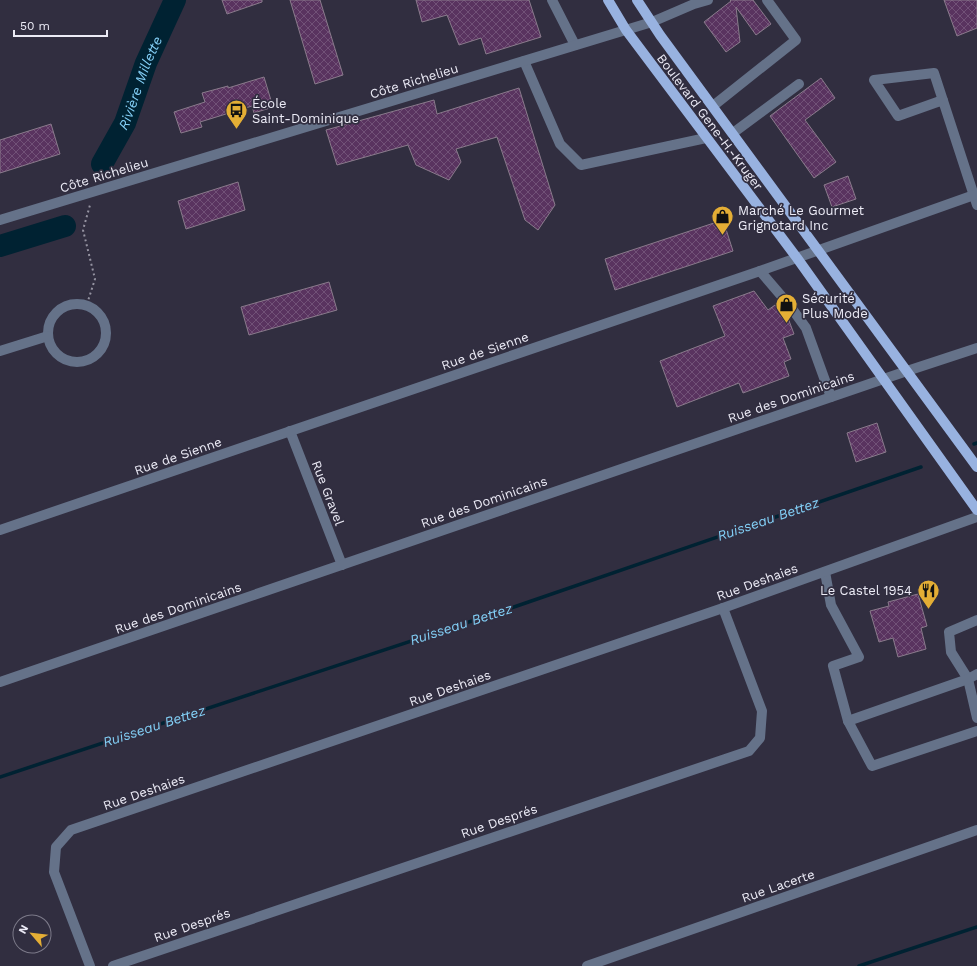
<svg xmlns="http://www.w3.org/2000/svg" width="977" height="966" viewBox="0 0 977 966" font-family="'Work Sans',sans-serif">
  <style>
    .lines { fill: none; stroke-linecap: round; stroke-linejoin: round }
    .stream { stroke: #002232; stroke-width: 3.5 }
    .river { stroke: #002232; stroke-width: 22 }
    .building { fill: url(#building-cross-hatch); stroke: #8a7b8c }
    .path { stroke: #9593a1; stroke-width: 2; stroke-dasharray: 2 3; stroke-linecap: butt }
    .minor { stroke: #657289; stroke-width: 10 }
    .major { stroke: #98b2e0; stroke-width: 10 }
    .labels { text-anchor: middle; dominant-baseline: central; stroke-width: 3.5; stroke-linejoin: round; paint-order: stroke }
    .street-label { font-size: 13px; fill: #ecebf6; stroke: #312e40 }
    .poi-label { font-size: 13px; fill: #ecebf6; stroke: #312e40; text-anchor: start }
    .water-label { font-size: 14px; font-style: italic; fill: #82cef5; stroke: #312e40 }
  </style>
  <defs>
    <pattern id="building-cross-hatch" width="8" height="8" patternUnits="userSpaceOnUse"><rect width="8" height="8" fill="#59335f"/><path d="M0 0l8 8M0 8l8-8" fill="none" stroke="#715177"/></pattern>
  </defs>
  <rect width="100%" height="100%" fill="#312e40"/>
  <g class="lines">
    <g class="stream">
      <path d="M974,444l3,-1"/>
      <path d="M0,777l511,-169 410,-141"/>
      <path d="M859,966l118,-39"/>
    </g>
    <g class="river">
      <path id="s1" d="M102,164l23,-41 21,-60 29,-63"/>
      <path d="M0,246l65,-20"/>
    </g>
  </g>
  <g class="building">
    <path d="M222,0h40v2l-35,12z"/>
    <path d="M290,0h30l23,75 -28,9z"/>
    <path d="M416,0h113l12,37 -55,17 -5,-16 -22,7 -12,-30 -25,7z"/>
    <path d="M730,0h23l18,24 -15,11 -20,-28 4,35 -14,10 -22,-30 27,-21z"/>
    <path d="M944,0h33v28l-20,8z"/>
    <path d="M264,77l9,30 -19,6 -2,-7 -52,16 2,5 -21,6 -7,-21 31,-10 -3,-9 26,-7v2z"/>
    <path d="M821,78l14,20 -30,22 31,42 -22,16 -44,-62z"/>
    <path d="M519,88l36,117 -17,25 -13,-10 -28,-83 -41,12 5,13 -12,18 -33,-15 -8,-20 -71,20 -11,-35 108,-30 3,14z"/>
    <path d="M51,124l9,30 -60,19v-33z"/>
    <path d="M848,176l8,23 -24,8 -8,-22z"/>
    <path d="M238,182l7,28 -59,19 -8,-28z"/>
    <path d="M723,220l10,31 -118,39 -10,-31z"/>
    <path d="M329,282l8,28 -88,25 -8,-28z"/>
    <path d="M754,291l14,19 7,-5 10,14 3,-1 6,16 -11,4 8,21 -7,3 5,14 -46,17 -4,-10 -62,24 -17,-46 65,-25 -12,-30z"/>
    <path d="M877,423l9,29 -30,10 -9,-29z"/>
    <path d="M918,594l9,32 -6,2 5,21 -28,8 -5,-19 -14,4 -9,-31 19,-5 -1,-4z"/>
  </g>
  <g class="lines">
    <path class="path" d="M87,304l8,-25 -12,-49 7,-25"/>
    <g class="minor">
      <path d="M552,0l23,45"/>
      <path d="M524,61l36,83 21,21 125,-27"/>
      <path d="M943,100l-45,16 -24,-36 60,-7 43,132"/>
      <path d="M713,106l83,-66 -29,-40"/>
      <path d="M733,133l66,-49"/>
      <path d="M0,220l652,-198 42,-18 14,-4"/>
      <path d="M760,271l30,35 16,22 25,69"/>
      <circle cx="77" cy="333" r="29"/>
      <path d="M0,351l48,-15"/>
      <path d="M290,431l52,134"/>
      <path d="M0,530l760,-259 217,-77"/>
      <path d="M825,572l6,33 28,52 -26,9 15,55 24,45 105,-35"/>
      <path d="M977,620l-28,12 2,20 17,27 9,39"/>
      <path d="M0,682l907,-311 70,-23"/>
      <path d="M848,721l120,-42 9,-5"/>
      <path d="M90,966l-36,-94 2,-25 15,-17 652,-222 254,-91"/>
      <path d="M113,966l636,-215 11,-13 2,-27 -39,-103"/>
      <path d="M587,966l390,-136"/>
    </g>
    <g class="major">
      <path d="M608,0l18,30 171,228 180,252"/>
      <path d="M637,0l23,35 317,432"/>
    </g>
  </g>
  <defs>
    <symbol id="bus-pin" viewBox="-11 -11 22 30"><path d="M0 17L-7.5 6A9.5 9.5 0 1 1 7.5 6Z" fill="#e4ae35" stroke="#312e40"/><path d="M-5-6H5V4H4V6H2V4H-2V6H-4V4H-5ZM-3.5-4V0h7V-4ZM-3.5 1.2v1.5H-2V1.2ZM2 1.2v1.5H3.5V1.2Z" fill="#111"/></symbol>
    <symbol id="shop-pin" viewBox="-11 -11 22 30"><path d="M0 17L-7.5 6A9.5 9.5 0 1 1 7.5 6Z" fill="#e4ae35" stroke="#312e40"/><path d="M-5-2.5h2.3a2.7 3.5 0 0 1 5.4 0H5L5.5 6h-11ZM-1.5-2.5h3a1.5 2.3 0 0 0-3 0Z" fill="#111"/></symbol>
    <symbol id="restaurant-pin" viewBox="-11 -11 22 30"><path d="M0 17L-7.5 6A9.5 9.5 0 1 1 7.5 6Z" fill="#e4ae35" stroke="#312e40"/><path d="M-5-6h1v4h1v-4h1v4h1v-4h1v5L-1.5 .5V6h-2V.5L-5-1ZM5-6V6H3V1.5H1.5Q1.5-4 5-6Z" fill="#111"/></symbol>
  </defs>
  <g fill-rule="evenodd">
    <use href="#bus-pin" x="224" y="98" width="25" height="34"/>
    <use href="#shop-pin" x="710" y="204" width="25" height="34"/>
    <use href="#shop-pin" x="774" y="292" width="25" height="34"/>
    <use href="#restaurant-pin" x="916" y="578" width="25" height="34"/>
  </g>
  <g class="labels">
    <g class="street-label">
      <text transform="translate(414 81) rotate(-17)">Côte Richelieu</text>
      <text transform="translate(710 122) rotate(53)">Boulevard Gene-H.-Kruger</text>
      <text transform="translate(104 175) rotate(-17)">Côte Richelieu</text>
      <text transform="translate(485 351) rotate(-19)">Rue de Sienne</text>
      <text transform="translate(791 397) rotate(-19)">Rue des Dominicains</text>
      <text transform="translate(178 456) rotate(-19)">Rue de Sienne</text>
      <text transform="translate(328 493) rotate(69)">Rue Gravel</text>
      <text transform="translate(484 502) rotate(-19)">Rue des Dominicains</text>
      <text transform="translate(757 582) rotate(-20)">Rue Deshaies</text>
      <text transform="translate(178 608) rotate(-19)">Rue des Dominicains</text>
      <text transform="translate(450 688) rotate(-19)">Rue Deshaies</text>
      <text transform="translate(144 792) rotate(-19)">Rue Deshaies</text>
      <text transform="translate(499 821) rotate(-19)">Rue Després</text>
      <text transform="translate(778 886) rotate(-19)">Rue Lacerte</text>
      <text transform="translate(192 925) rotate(-19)">Rue Després</text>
    </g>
    <g class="poi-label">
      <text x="252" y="103">École<tspan x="252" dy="15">Saint-Dominique</tspan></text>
      <text x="738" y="210">Marché Le Gourmet<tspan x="738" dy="15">Grignotard Inc</tspan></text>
      <text x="802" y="298">Sécurité<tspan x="802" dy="15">Plus Mode</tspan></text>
      <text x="912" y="590" text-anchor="end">Le Castel 1954</text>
    </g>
    <g class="water-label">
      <text stroke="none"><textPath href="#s1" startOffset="90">Rivière Millette</textPath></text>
      <text transform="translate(768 519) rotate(-19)">Ruisseau Bettez</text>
      <text transform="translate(461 624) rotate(-18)">Ruisseau Bettez</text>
      <text transform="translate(154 726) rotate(-18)">Ruisseau Bettez</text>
    </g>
  </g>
  <g transform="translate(32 934) rotate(298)"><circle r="19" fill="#312e40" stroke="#7c7a89"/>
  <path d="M0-3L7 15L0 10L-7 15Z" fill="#e4ae35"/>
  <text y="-6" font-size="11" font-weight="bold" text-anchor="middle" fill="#ecebf6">N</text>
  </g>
  <path d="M14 30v6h93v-6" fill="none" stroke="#ecebf6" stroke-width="2"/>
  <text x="20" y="30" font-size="12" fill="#ecebf6" stroke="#312e40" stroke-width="3" paint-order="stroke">50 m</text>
</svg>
